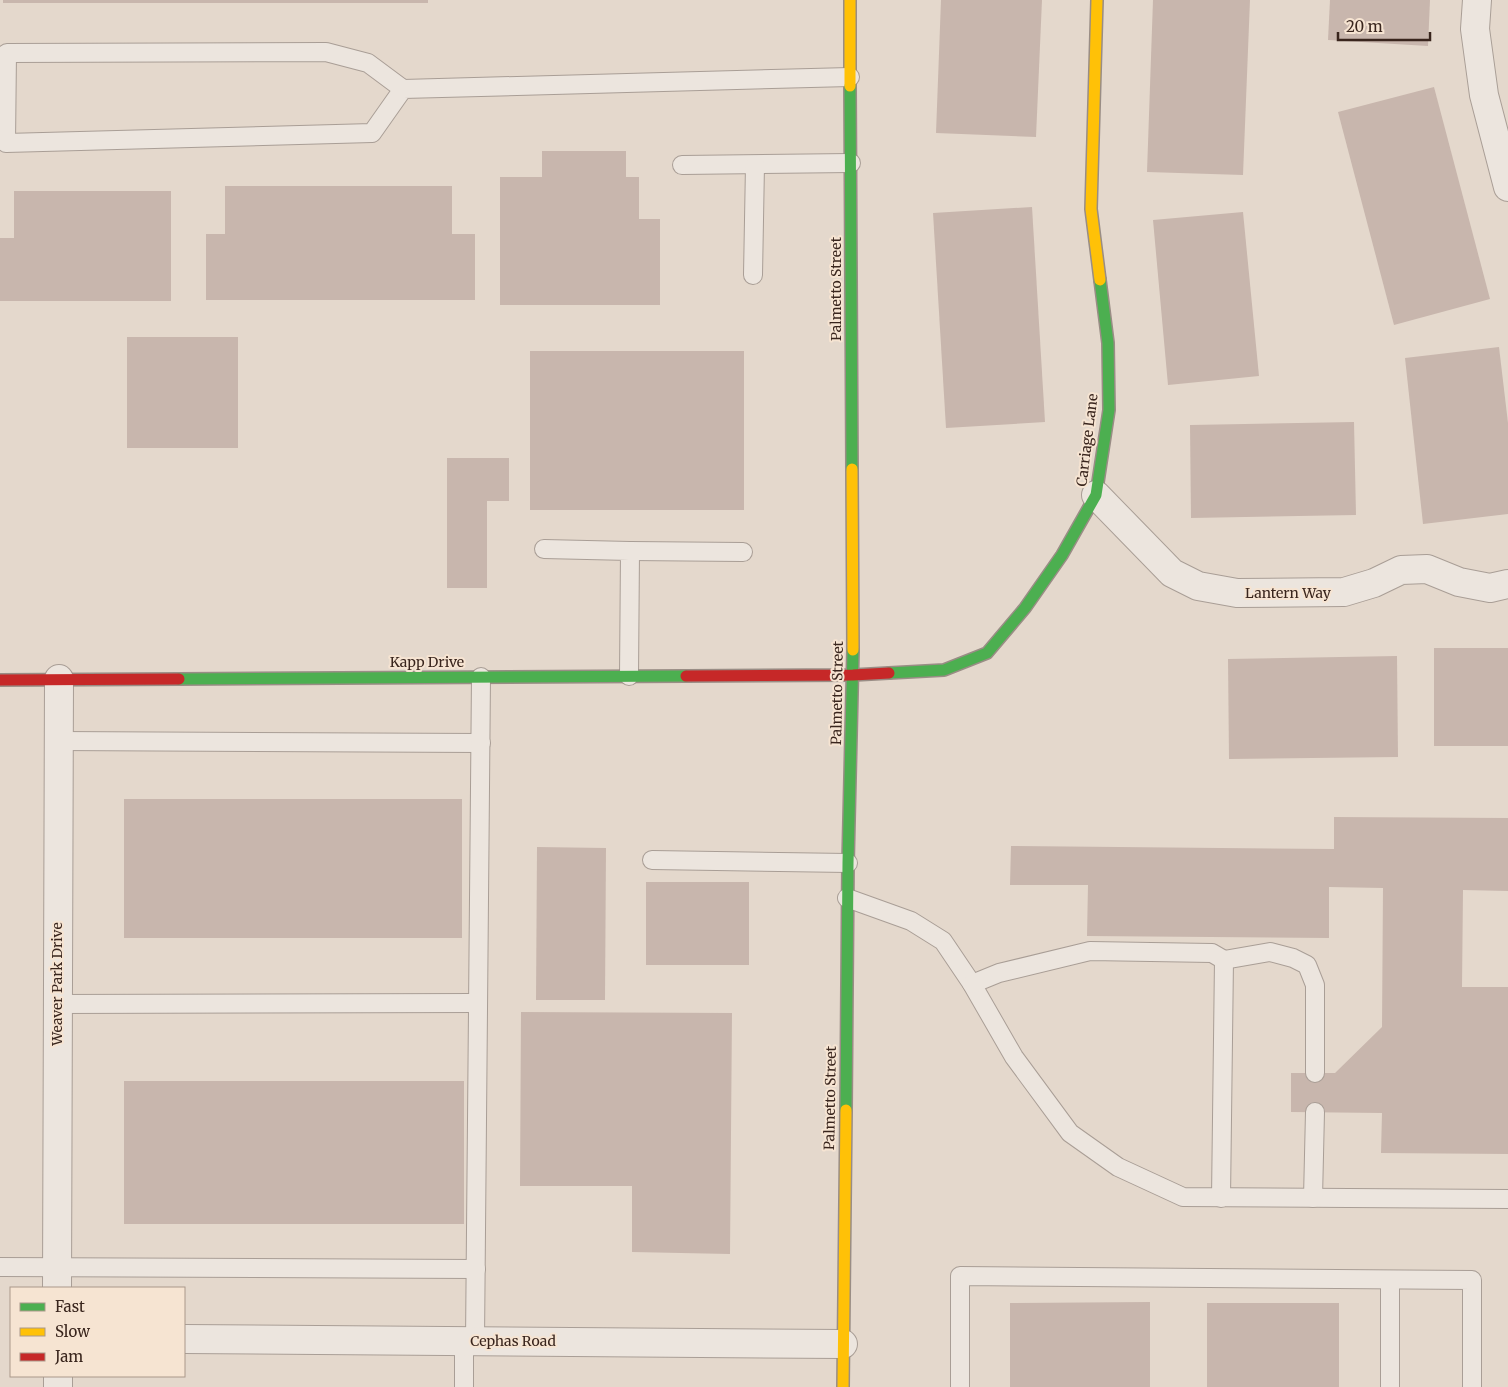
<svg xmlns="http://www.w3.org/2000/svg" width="1508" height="1387" viewBox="0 0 1508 1387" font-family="Merriweather,serif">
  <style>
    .building { fill: #c8b6ad }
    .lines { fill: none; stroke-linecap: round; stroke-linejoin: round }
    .lane-casing { stroke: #a99e96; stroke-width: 20 }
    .street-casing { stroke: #a99e96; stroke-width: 30 }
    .fast-casing { stroke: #998d85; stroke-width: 14 }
    .slow-casing { stroke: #998d85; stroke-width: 14 }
    .jam-casing { stroke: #998d85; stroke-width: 14 }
    .lane { stroke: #ece5de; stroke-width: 18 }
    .street { stroke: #ece5de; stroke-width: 28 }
    .fast { stroke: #4caf50; stroke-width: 11 }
    .slow { stroke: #ffc107; stroke-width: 11 }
    .jam { stroke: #c62828; stroke-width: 11 }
    .labels { text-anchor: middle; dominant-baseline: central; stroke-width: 4; stroke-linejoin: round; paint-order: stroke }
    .street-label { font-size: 14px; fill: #39251d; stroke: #f6e4d2 }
  </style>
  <rect width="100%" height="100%" fill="#e4d8cc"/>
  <g class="building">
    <rect x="3" y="0" width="425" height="3"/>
    <path d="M941,0h101l-6,137 -100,-4z"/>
    <path d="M1153,0h97l-7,175 -96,-3z"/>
    <path d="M1330,0h100l-2,46 -100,-6z"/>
    <path d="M1434,87l56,212 -96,26 -56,-213z"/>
    <path d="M542,151h84v26h13v42h21v86h-160v-128h42z"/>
    <path d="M225,186h227v48h23v66h-269v-66h19z"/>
    <path d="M14,191h157v110h-171v-63h14z"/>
    <path d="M1032,207l13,215 -99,6 -13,-215z"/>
    <path d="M1243,212l16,164 -91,9 -15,-165z"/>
    <rect x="127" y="337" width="111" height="111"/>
    <path d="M1499,347l9,76v91l-85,10 -18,-166z"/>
    <rect x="530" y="351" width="214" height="159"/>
    <path d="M1354,422l2,93 -165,3 -1,-93z"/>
    <path d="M447,458h62v43h-22v87h-40z"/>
    <rect x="1434" y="648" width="74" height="98"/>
    <path d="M1397,656l1,101 -169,2 -1,-100z"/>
    <rect x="124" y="799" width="338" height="139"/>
    <path d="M1334,817l174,1v73l-45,-1 -1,97h46v167l-127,-1 1,-40 -91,-1v-39h44l47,-46 1,-139 -54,-1v51l-242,-2 1,-51h-78l1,-39 323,3z"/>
    <path d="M537,847l69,1 -1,152h-69z"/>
    <rect x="646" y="882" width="103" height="83"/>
    <path d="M521,1012l211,1 -2,241 -98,-2v-66h-112z"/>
    <rect x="124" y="1081" width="340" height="143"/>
    <path d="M1150,1302v85h-140v-84z"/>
    <rect x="1207" y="1303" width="132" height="84"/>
  </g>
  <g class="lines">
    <defs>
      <g id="lane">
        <path d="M403,89l-31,44 -366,10 1,-90 319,-1 42,11 35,26 447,-12"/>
        <path d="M682,165l169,-2"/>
        <path d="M753,275l2,-110"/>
        <path d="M544,549l86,2 -1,125"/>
        <path d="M630,551l113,1"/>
        <path d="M58,741l423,2"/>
        <path d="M652,860l196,3"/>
        <path d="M847,898l64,23 32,20 29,43 42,73 56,76 48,34 65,30 325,2"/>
        <path d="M1224,960l46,-8 23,6 14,7 8,20v88"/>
        <path d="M972,984l27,-11 91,-22 122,2 12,7 -3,238"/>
        <path d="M57,1004l421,-1"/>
        <path d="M1313,1198l2,-86"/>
        <path d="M0,1267l476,2"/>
        <path d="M1390,1280v107"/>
        <path d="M464,1341v46"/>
        <path d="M475,1341l6,-664"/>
        <path d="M960,1387v-111l512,4v107"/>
      </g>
      <g id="street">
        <path d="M1477,0l-2,29 9,66 24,92"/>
        <path d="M1096,495l76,78 26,13 39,7 107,-1 30,-9 27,-13 26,-1 32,13 31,6 18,-4"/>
        <path d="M57,1288l2,-609"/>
        <path d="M184,1339l659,5"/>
        <path d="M58,1376v11"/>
      </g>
      <g id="fast">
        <path d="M850,86l2,383"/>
        <path d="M889,673l55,-3 43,-17 38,-45 37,-53 34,-60 13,-85 -1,-67 -8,-63"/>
        <path d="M179,679l507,-3"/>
        <path d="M846,1110l2,-247 5,-213"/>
      </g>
      <g id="slow">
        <path d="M850,0v86"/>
        <path d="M1097,0l-6,209 9,71"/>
        <path d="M852,469l1,181"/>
        <path d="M843,1387l3,-277"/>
      </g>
      <g id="jam">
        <path d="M686,676l167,-1 36,-2"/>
        <path d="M0,680l179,-1"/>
      </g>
    </defs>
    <use href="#lane" class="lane-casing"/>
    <use href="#street" class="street-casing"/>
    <use href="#fast" class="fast-casing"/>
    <use href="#slow" class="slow-casing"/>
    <use href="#jam" class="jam-casing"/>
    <use href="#lane" class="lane"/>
    <use href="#street" class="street"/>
    <use href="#fast" class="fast"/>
    <use href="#slow" class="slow"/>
    <use href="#jam" class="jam"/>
  </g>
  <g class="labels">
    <g class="street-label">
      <text transform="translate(836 289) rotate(-90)">Palmetto Street</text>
      <text transform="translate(1087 440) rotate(-83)">Carriage Lane</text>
      <text x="1288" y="593">Lantern Way</text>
      <text x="427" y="662">Kapp Drive</text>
      <text transform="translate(837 693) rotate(-89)">Palmetto Street</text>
      <text transform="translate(57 984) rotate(-90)">Weaver Park Drive</text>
      <text transform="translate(830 1098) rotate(-89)">Palmetto Street</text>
      <text x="513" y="1341">Cephas Road</text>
    </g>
  </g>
  <rect x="10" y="1287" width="175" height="90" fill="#f6e4d2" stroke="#aa988a"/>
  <rect x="20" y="1303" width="25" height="8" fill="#4caf50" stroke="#aa988a"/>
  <text x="55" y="1312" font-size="15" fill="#39251d">Fast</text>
  <rect x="20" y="1328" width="25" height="8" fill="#ffc107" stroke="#aa988a"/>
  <text x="55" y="1337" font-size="15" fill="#39251d">Slow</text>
  <rect x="20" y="1353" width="25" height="8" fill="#c62828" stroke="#aa988a"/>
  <text x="55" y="1362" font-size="15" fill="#39251d">Jam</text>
  <path d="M1338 32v8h92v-8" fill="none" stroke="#39251d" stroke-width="2.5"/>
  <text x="1346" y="32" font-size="15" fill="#39251d" stroke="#f6e4d2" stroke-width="4" paint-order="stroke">20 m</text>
</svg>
